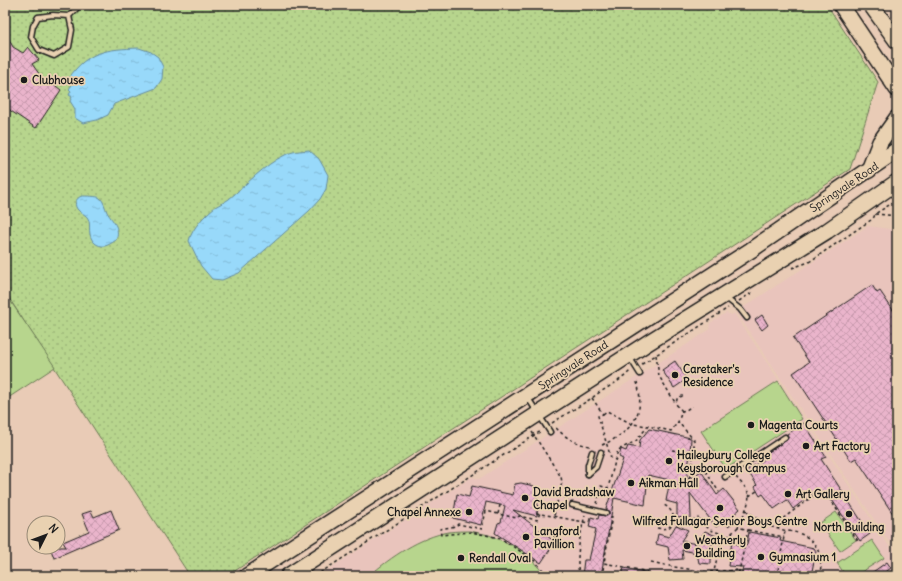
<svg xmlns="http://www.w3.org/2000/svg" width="902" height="581" viewBox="0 0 902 581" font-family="Delius,sans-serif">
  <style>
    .built { fill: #e9c4bc }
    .green { fill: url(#green-dots); stroke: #6a7854 }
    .pitch { fill: #b7d58d; stroke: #6a7854 }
    .water { fill: url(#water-ripples); stroke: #668da1 }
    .building { fill: url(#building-cross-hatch); stroke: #1c1c1c }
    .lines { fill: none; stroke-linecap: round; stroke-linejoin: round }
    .lane-casing { stroke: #1c1c1c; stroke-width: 7 }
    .highway-casing { stroke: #1c1c1c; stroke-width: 18 }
    .path { stroke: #1c1c1c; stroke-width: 1.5; stroke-dasharray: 3 3; stroke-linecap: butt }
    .lane { stroke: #e9d1b1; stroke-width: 4 }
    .highway { stroke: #e9d1b1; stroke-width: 15 }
    .poi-dot { fill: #1c1c1c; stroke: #e9d1b1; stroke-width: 1.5 }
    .labels { text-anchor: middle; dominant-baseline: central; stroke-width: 3.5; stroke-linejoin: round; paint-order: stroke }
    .poi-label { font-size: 11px; font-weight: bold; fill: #1c1c1c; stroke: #e9d1b1; text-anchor: start }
    .street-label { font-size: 11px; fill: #1c1c1c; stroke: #e9d1b1 }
  </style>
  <defs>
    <pattern id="green-dots" width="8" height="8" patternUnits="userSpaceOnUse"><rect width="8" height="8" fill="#b7d58d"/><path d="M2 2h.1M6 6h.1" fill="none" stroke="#9db679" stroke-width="1.8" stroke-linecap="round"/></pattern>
    <pattern id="water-ripples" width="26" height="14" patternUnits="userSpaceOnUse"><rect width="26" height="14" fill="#98d9fa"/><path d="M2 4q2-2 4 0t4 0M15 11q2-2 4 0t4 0" fill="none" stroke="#82bad6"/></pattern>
    <pattern id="building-cross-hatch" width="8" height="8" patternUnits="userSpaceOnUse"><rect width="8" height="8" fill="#eab4cb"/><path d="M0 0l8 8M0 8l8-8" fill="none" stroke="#c89aae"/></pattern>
  </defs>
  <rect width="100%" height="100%" fill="#e9cbb6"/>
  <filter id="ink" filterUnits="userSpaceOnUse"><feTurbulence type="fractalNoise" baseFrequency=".025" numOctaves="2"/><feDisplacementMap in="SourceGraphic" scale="8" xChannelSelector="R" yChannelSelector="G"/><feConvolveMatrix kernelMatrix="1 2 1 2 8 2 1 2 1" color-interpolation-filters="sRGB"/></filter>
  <g filter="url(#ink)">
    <g class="built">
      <path d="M868,226l29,4v306l-8,6 -153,-230z"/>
      <path d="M726,313l6,2 2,-2 163,245v18h-579l154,-99 7,2 230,-149 1,-7z"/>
    </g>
    <path class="green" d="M5,5h822l51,77 -28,87 -623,407h-37l-185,-284z"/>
    <g class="pitch">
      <path d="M5,293l50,74 -50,33z"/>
      <path d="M778,381l24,38 -76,50 -25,-38z"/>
      <path d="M836,512l20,28 -16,11 -20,-28z"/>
      <path d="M470,531l19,4 32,14 21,22 2,5h-175c22,-19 51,-39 80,-44 7,-1 14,-1 21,-1z"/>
      <path d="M872,540l12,18 -29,18h-9l-9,-13z"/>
    </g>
    <g class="water">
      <path d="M139,48l12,4 7,5 5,10 -1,12 -6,9 -42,16 -6,11 -11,5 -14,3 -8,-5v-9l-5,-8 2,-4 -3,-2 2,-4 -2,-2 5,-7 -5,-4c18,-27 38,-29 70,-30z"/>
      <path d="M309,150l10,9 9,16 -2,14 -6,10 -11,12 -70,62 -17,7 -10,-1 -11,-13 -12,-25c3,-13 16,-26 26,-34 5,-3 10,-5 14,-8 17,-14 35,-34 56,-44 7,-4 16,-4 24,-5z"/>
      <path d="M82,196c3,0 16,0 18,2 4,3 5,10 7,14 5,9 14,15 9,28 -3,2 -7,5 -11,6 -8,1 -14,-5 -15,-12 -1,-5 0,-9 -1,-13 -2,-7 -6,-6 -10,-10 -6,-5 -4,-13 3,-15z"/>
    </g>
    <g class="building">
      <path d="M5,32l8,15 10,6 5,-6 11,13 -7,4 13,18 2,-3 14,11 -25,38 -31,-21z"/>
      <path d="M872,285l5,8 3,-2 17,25v204l-41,-62 -5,3 -58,-88 16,-11 -16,-24z"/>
      <path d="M762,315l6,10 -6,5 -7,-10z"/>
      <path d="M675,361l12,18 -13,9 -12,-18z"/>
      <path d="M804,423l22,34 -5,2 49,75 -10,7 -32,-47 -15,-1 -20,16 -6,-9 -13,9 -11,-15 -3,2 -5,-9 2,-2 -10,-15 16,-10 -2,-3 26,-17 1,-3 -1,-3z"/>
      <path d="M649,429l42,9 -1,16 -4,28 15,-11 16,24 7,-6 16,20 -8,7 4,5 -8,5 -4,-5 -8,6 -26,-34 1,24 -14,1v-14l-11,-3 4,-21 -22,-5 -3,30 -31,-7 -13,78h-19l2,-16h5l7,-31 -7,-2 2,-10 7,2 1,-4 8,1 2,-2v-3l-3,-2 17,-50 -4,-2 2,-8 5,2 2,-5 11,2 1,-8z"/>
      <path d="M521,483l13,3 4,5 -1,25 -24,-6 42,32 -14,21 -46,-30 3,-10 3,-1 4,-16 -19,-4 -5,23 -28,-7 4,-24 12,3 3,-11 41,9 2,-11z"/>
      <path d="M111,510l8,20 -65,28 -4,-11h16l-3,-5 26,-11 -7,-17 9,-3 3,6z"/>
      <path d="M676,525l12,5 -7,11 16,3 8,-13 11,5 -4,3h4l-5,8v17l-12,-1 -2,-10 -15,-3 1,9 -13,1 -2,-13 -12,-3 2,-10 11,3z"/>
      <path d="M749,532l32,6 -1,3 34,7 2,3 -5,25h-70l2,-9 -15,-1 4,-24 11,4 -2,-2 6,1z"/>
      <path d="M887,562l4,6 -11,8h-13z"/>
      <path d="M624,568l21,4 -1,4h-22z"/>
    </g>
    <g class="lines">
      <defs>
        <g id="lane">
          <path d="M69,16l3,14 -3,17 -15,9 -15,-6 -8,-13 2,-11 5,-9 15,-2 16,1 11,-11"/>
          <path d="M726,298l14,11 7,9"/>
          <path d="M630,358l10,16"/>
          <path d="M528,398l22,34"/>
          <path d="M588,474l8,-7 5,-15"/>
          <path d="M588,474v-9l4,-13"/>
          <path d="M725,477l60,-40"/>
          <path d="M572,505l34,8"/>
        </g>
        <g id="highway">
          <path d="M841,5l56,84"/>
          <path d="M871,5l26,36"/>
          <path d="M869,170l11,-28 17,-24"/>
          <path d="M247,576l504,-326 146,-100"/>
          <path d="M288,576l361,-234 178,-111 70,-49"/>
        </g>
      </defs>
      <use href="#lane" class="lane-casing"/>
      <use href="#highway" class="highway-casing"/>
      <g class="path">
        <path d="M875,214l22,2"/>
        <path d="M792,268l17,-6 62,-42 3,-3 1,-3 22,-14"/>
        <path d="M739,301l14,-9"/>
        <path d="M656,355l3,21 17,28"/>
        <path d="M642,364l86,-56"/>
        <path d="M592,398l11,16 -5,2 13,42 5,2"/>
        <path d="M682,411l-6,-7 1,-5 7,-4"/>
        <path d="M603,414l4,-3 25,13 16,2"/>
        <path d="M552,423l40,-25c12,-10 27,-15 38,-27"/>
        <path d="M556,428c10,10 20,16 34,18"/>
        <path d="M532,432l29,45 1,5 -8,34"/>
        <path d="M602,445c31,-13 45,-33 34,-66"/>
        <path d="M672,450l22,4"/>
        <path d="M690,477l4,-28v-9l-16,-18 4,-11 4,-1 6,-4"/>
        <path d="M736,477c3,4 8,8 11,13 6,10 -5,27 -9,37l10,3 -10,46"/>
        <path d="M666,484l13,1 24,-18 16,25"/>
        <path d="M559,493l10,7"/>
        <path d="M749,496l8,-5"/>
        <path d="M597,504l4,-18 7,2 10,-38 18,-9 12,-15 23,5 7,-9"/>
        <path d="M500,505l-2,9 19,4 2,-2 18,4 3,-7"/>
        <path d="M746,510c8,7 19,15 29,18 9,3 21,3 30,8 14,8 19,25 14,40"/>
        <path d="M536,513l53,10"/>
        <path d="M498,514l-12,-3 -4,18 -24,-5 -2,2 -16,3 1,6 30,-3 29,6 35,23 13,15"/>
        <path d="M612,516l-8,47 45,9"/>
        <path d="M674,520l15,1 9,-3 12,12 19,6 -9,9 -6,26"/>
        <path d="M738,527l-9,9 3,4 13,3"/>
        <path d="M657,528c20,5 22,-17 5,-24"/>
        <path d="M778,529l3,-9 32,-24 16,2 29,43"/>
        <path d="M748,530l36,7"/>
        <path d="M651,562l23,5 34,5 31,-2"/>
        <path d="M716,572l7,4"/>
        <path d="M315,576l226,-145"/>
        <path d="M579,576c-3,-21 1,-41 6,-61"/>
        <path d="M602,576l2,-12"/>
        <path d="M702,576l6,-4"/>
        <path d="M777,576l8,-45"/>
      </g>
      <use href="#lane" class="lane"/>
      <use href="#highway" class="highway"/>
    </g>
  </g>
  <g class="poi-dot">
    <circle cx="24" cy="80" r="4"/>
    <circle cx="675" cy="375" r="4"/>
    <circle cx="751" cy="425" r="4"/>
    <circle cx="806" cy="446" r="4"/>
    <circle cx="669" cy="461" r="4"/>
    <circle cx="631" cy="483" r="4"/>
    <circle cx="788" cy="494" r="4"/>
    <circle cx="525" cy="498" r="4"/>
    <circle cx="720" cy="508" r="4"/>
    <circle cx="469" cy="512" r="4"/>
    <circle cx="849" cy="514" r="4"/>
    <circle cx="526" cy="537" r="4"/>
    <circle cx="687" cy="546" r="4"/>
    <circle cx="761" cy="557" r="4"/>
    <circle cx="461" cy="558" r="4"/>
  </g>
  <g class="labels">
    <g class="poi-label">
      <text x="32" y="80">Clubhouse</text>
      <text x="683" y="369">Caretaker's<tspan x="683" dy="13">Residence</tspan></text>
      <text x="759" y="425">Magenta Courts</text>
      <text x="814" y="446">Art Factory</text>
      <text x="677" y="455">Haileybury College<tspan x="677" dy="13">Keysborough Campus</tspan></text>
      <text x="639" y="483">Aikman Hall</text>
      <text x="533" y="492">David Bradshaw<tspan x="533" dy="13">Chapel</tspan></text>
      <text x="796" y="494">Art Gallery</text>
      <text x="461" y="512" text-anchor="end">Chapel Annexe</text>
      <text x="720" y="521" text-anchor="middle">Wilfred Fullagar Senior Boys Centre</text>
      <text x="849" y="527" text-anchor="middle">North Building</text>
      <text x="534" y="531">Langford<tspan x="534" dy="13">Pavillion</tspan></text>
      <text x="695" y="540">Weatherly<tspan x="695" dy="13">Building</tspan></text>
      <text x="769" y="557">Gymnasium 1</text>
      <text x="469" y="558">Rendall Oval</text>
    </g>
    <g class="street-label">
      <text transform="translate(844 187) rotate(-34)">Springvale Road</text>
      <text transform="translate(573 365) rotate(-33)">Springvale Road</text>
    </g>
  </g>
  <rect width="902" height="581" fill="none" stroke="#e9d1b1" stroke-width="20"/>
  <rect x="10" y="10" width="882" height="561" fill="none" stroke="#1c1c1c" stroke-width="1.5" filter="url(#ink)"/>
  <g transform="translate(46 535) rotate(48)"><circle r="19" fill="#e9d1b1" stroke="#978975"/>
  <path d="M0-3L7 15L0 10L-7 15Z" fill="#1c1c1c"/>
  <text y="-6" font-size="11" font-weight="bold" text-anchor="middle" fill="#1c1c1c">N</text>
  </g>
</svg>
